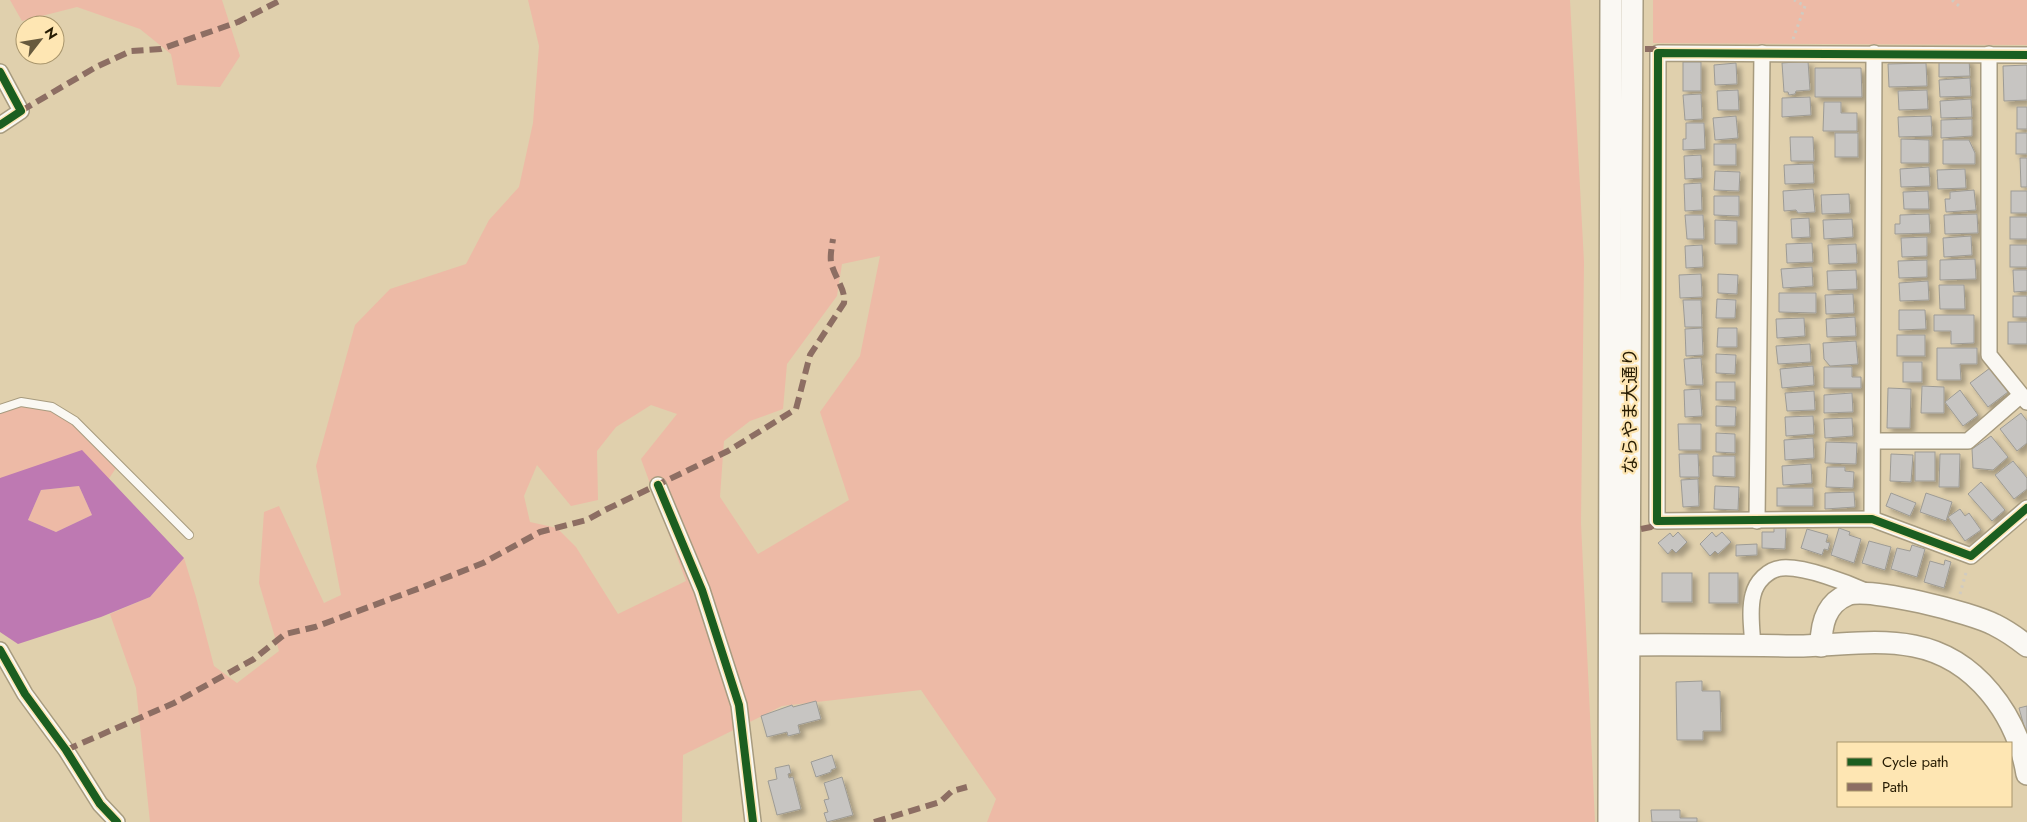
<svg xmlns="http://www.w3.org/2000/svg" width="2027" height="822" viewBox="0 0 2027 822" font-family="Jost,'Noto Sans JP',sans-serif">
  <style>
    .green { fill: #edbaa6; fill-rule: evenodd }
    .water { fill: #be79b2; fill-rule: evenodd }
    .building { fill: #c7c5c2; stroke: #9d9b95; filter: url(#shadow) }
    .lines { fill: none; stroke-linecap: round; stroke-linejoin: round }
    .lane-casing { stroke: #a79b7f; stroke-width: 10 }
    .street-casing { stroke: #a79b7f; stroke-width: 18 }
    .secondary-casing { stroke: #a79b7f; stroke-width: 24 }
    .path { stroke: #d0cbc1; stroke-width: 3; stroke-dasharray: 2.5 4; stroke-linecap: butt }
    .lane { stroke: #faf8f3; stroke-width: 8 }
    .street { stroke: #faf8f3; stroke-width: 15 }
    .secondary { stroke: #faf8f3; stroke-width: 21 }
    .quiet { stroke: #8d6e63; stroke-width: 6; stroke-dasharray: 12 6; stroke-linecap: butt }
    .cycleway-casing { stroke: #fee6b3; stroke-width: 11 }
    .cycleway { stroke: #1b5e20; stroke-width: 8 }
    .labels { text-anchor: middle; dominant-baseline: central; stroke-width: 4.5; stroke-linejoin: round; paint-order: stroke }
    .street-label { font-size: 18px; fill: #261b02; stroke: #fee6b3 }
  </style>
  <defs>
    <filter id="shadow"><feDropShadow dx="4.5" dy="4.5" stdDeviation="2.5" flood-color="#0004"/></filter>
  </defs>
  <rect width="100%" height="100%" fill="#e0d0ad"/>
  <g class="green">
    <path d="M10,0h212l18,56 -20,31 -43,-2 -6,-31 -31,-25 -63,-22 -55,14z"/>
    <path d="M528,0h1042l14,262 -3,261 14,299h-608l9,-23 -75,-109 -139,16 -99,49 -1,67h-532l-14,-134 -26,-74 40,-17 34,-39 12,39 18,69 23,17 42,-32 -20,-68 5,-71 15,-6 45,97 17,-8 -25,-129 39,-141 35,-36 76,-25 23,-44 30,-33 14,-64 6,-77zM880,256l-20,100 -40,56 29,88 -91,54 -38,-57 4,-56 26,-20 33,-12 4,-45 50,-68 5,-32zM651,405l26,9 -36,45 45,122 -68,33 -42,-67 -19,-19 -27,-6 -6,-26 13,-31 34,41 27,-6 -1,-49 19,-24z"/>
    <path d="M1653,0h374v45l-374,-2z"/>
    <path d="M22,406l29,4 23,14 42,44 -8,12 -108,3v-70z"/>
    <path d="M79,486l13,29 -36,17 -28,-12 13,-30z"/>
  </g>
  <path class="water" d="M82,450l102,108 -34,39 -49,20 -83,27 -18,-12v-154zM79,486l13,29 -36,17 -28,-12 13,-30z"/>
  <g class="building">
    <path d="M1969,59l1,17 -31,1v-17z"/>
    <path d="M1808,61l2,29 -14,1 -1,3 -6,1 -1,-3h-4l-2,-29z"/>
    <rect x="1683" y="62" width="18" height="29"/>
    <path d="M1736,63l1,21 -22,1 -1,-20z"/>
    <path d="M1926,63l1,23 -38,1 -1,-23z"/>
    <path d="M2027,65v35l-23,1 -1,-35z"/>
    <path d="M1815,68h46l1,29h-47z"/>
    <path d="M1970,78l1,18 -31,1 -1,-17z"/>
    <path d="M1738,90l1,20h-21l-1,-19z"/>
    <path d="M1927,90l1,19 -29,1 -1,-19z"/>
    <path d="M1701,94l1,25 -17,1 -2,-25z"/>
    <path d="M1810,97l1,18 -29,2v-19z"/>
    <path d="M1971,99l1,18 -31,1 -1,-17z"/>
    <path d="M1824,102h17v11h16v18h-34z"/>
    <rect x="2017" y="107" width="10" height="22"/>
    <path d="M1736,116l2,22 -23,2 -2,-22z"/>
    <path d="M1931,116l1,20 -33,1 -1,-20z"/>
    <path d="M1972,119v17l-31,2v-18z"/>
    <path d="M1686,123h18l1,26 -22,1v-11h3z"/>
    <rect x="1835" y="133" width="23" height="24"/>
    <rect x="2016" y="133" width="11" height="21"/>
    <path d="M1790,137h23l1,24h-23z"/>
    <path d="M1901,139l28,1v23h-28z"/>
    <path d="M1943,140h26l6,13v11h-32z"/>
    <rect x="1714" y="144" width="22" height="21"/>
    <path d="M1701,155l1,23 -17,1 -1,-23z"/>
    <path d="M2020,158h7v29h-6z"/>
    <path d="M1813,164l1,19 -29,1 -1,-19z"/>
    <path d="M1929,167l1,19 -29,1 -1,-18z"/>
    <path d="M1965,169l1,19 -28,1 -1,-19z"/>
    <path d="M1715,171l25,1 -1,19 -25,-1z"/>
    <path d="M1701,183l1,27 -17,1 -1,-27z"/>
    <path d="M1813,189l2,23 -17,1 -2,-3 -12,1 -1,-20z"/>
    <path d="M1974,190l2,20 -30,2 -1,-13h5v-7z"/>
    <path d="M1928,191l1,18h-25l-1,-17z"/>
    <rect x="2011" y="191" width="16" height="22"/>
    <path d="M1849,194l1,19 -28,1 -1,-19z"/>
    <path d="M1714,196h25v20l-25,-1z"/>
    <path d="M1929,214l1,19 -35,1v-10h5v-9z"/>
    <path d="M1977,214l1,19 -33,1 -1,-19z"/>
    <path d="M1685,215h18l1,24h-17z"/>
    <rect x="2010" y="217" width="17" height="22"/>
    <path d="M1809,218l1,19 -18,1 -1,-19z"/>
    <path d="M1852,219l1,18 -29,2 -1,-19z"/>
    <path d="M1715,220l22,1v23h-22z"/>
    <path d="M1971,236l1,19 -28,2 -1,-19z"/>
    <path d="M1927,237v19l-25,1 -1,-19z"/>
    <path d="M1812,243l1,19 -26,1 -1,-19z"/>
    <path d="M1856,244l1,19 -28,1 -1,-19z"/>
    <path d="M1702,245l1,22 -17,1 -1,-22z"/>
    <rect x="2010" y="245" width="17" height="22"/>
    <path d="M1975,259l1,20 -36,1v-20z"/>
    <path d="M1927,260v17l-28,1 -1,-17z"/>
    <path d="M1812,267l1,19 -30,2 -2,-19z"/>
    <path d="M1856,270l1,19 -29,1 -1,-19z"/>
    <path d="M2013,270h14v21l-13,1z"/>
    <path d="M1701,274l1,23 -22,1 -1,-23z"/>
    <path d="M1718,274l20,1 -1,19 -19,-1z"/>
    <path d="M1928,281l1,19 -29,1 -1,-18z"/>
    <path d="M1939,285h25l1,24h-25z"/>
    <path d="M1779,293h37v20l-37,-1z"/>
    <path d="M1853,294l1,19 -28,1 -1,-19z"/>
    <rect x="2013" y="296" width="14" height="21"/>
    <path d="M1717,299l19,1 -1,18h-19z"/>
    <path d="M1683,300h18l1,27h-17z"/>
    <path d="M1899,310h26l1,19 -27,1z"/>
    <path d="M1934,315h40v28l-23,1v-13h-17z"/>
    <path d="M1855,317l1,19 -29,1 -1,-18z"/>
    <path d="M1804,318l1,18 -28,2 -1,-19z"/>
    <rect x="2008" y="322" width="19" height="22"/>
    <path d="M1702,328l1,27 -17,1 -1,-27z"/>
    <path d="M1718,328h19v19h-20z"/>
    <rect x="1897" y="335" width="28" height="21"/>
    <path d="M1856,341l2,23 -28,2 -6,-7 -1,-16z"/>
    <path d="M1810,344l1,18 -33,2 -2,-18z"/>
    <path d="M1937,348h40v16h-17l1,16h-24z"/>
    <path d="M1716,354l20,1 -1,19 -19,-1z"/>
    <path d="M1701,358l2,27h-17l-2,-26z"/>
    <rect x="1903" y="362" width="19" height="20"/>
    <path d="M1813,366l1,19 -32,3 -2,-19z"/>
    <path d="M1824,367h28v10h9v11h-37z"/>
    <path d="M1990,368l18,24 -20,15 -18,-24z"/>
    <rect x="1716" y="382" width="19" height="18"/>
    <path d="M1922,386l22,1v26h-23z"/>
    <path d="M1888,388l23,1 -1,39h-23z"/>
    <path d="M1700,389l2,27 -17,1 -1,-27z"/>
    <path d="M1960,390l18,25 -15,11 -18,-24z"/>
    <path d="M1814,391l1,19 -28,1 -2,-18z"/>
    <path d="M1852,393l1,19 -29,1v-18z"/>
    <path d="M1716,406l20,1 -1,19h-19z"/>
    <path d="M2021,413l6,8v22l-10,8 -17,-22z"/>
    <path d="M1813,416l1,18 -28,2 -1,-19z"/>
    <path d="M1852,418l1,18 -28,2 -1,-19z"/>
    <path d="M1678,424h23v26h-22z"/>
    <path d="M1716,433l19,1v19l-19,-1z"/>
    <path d="M1991,436l17,21 -15,13 -20,-2 -1,-19z"/>
    <path d="M1813,438l1,20 -29,2 -1,-20z"/>
    <path d="M1826,442l31,1 -1,21 -31,-1z"/>
    <rect x="1915" y="452" width="20" height="29"/>
    <path d="M1679,454h19l1,23h-19z"/>
    <path d="M1891,454l22,1 -2,27 -21,-1z"/>
    <path d="M1940,454h20l-1,33h-20z"/>
    <path d="M1713,456h22v21l-22,-1z"/>
    <path d="M2013,461l14,17v11l-13,10 -19,-24z"/>
    <path d="M1811,464l1,19 -29,2 -1,-19z"/>
    <path d="M1827,467h18v4l9,1 -1,16 -27,-1z"/>
    <path d="M1698,479l1,27 -16,1 -2,-27z"/>
    <path d="M1981,482l24,28 -13,11 -24,-27z"/>
    <path d="M1715,486l24,1 -1,23 -24,-1z"/>
    <rect x="1777" y="488" width="36" height="18"/>
    <path d="M1854,492l1,15 -30,2v-16z"/>
    <path d="M1891,493l25,10 -6,13 -24,-10z"/>
    <path d="M1926,493l26,9 -6,19 -26,-9z"/>
    <path d="M1960,509l5,7 4,-3 12,17 -16,11 -17,-24z"/>
    <path d="M1774,528h12l-1,21 -23,-1v-16h12z"/>
    <path d="M1839,528l11,4 -1,3 12,4 -7,24 -23,-8z"/>
    <path d="M1807,529l21,6 -2,7 4,1 -2,7 -4,-1 -2,6 -21,-7z"/>
    <path d="M1678,532l9,10 -11,11 -4,-4 -4,5 -10,-11 12,-10 3,4z"/>
    <path d="M1712,532l4,5 6,-5 9,10 -13,12 -3,-3 -5,5 -10,-12z"/>
    <path d="M1869,541l22,6 -6,23 -23,-7z"/>
    <path d="M1757,544v11l-21,1v-11z"/>
    <path d="M1912,545l13,4 -8,28 -26,-8 6,-21 13,3z"/>
    <path d="M1945,560l6,2 -7,26 -20,-6 6,-21 14,4z"/>
    <rect x="1662" y="573" width="30" height="29"/>
    <rect x="1709" y="573" width="29" height="30"/>
    <path d="M1702,681v10h18l1,40h-18v9h-26l-1,-58z"/>
    <path d="M816,701l5,18 -23,6 2,8 -12,3 -1,-4 -20,5 -6,-21 31,-11 1,2z"/>
    <path d="M2027,706v31l-8,-29z"/>
    <path d="M832,755l4,13 -5,2v2l-15,5 -5,-15z"/>
    <path d="M789,765l2,8 -3,1 1,4 4,-1 8,32 -24,6 -9,-34 9,-2 -2,-11z"/>
    <path d="M842,777l11,38 -26,7 -3,-9 4,-1 -4,-12 5,-1 -5,-16z"/>
    <path d="M1651,810h29v8h17v4h-45z"/>
  </g>
  <g class="lines">
    <defs>
      <path id="lane" d="M0,409l21,-7 31,5 23,14 114,114"/>
      <g id="street">
        <path d="M1989,54v301l38,47"/>
        <path d="M2027,55l-369,-2 -1,468 215,-2 99,37 56,-48"/>
        <path d="M0,72l21,39 -21,14"/>
        <path d="M1873,441h95l53,-46"/>
        <path d="M658,485l44,105 37,115 14,117"/>
        <path d="M1872,519l2,-466"/>
        <path d="M1757,521l5,-468"/>
        <path d="M1753,646c-1,-16 -4,-36 0,-51 3,-13 15,-26 29,-27 22,-2 66,15 86,24"/>
        <path d="M0,650l25,44 41,56 34,54 17,18"/>
      </g>
      <g id="secondary">
        <path d="M1614,645c61,-1 121,0 182,1 39,0 79,-8 118,0 62,12 103,69 113,128"/>
        <path d="M1821,646c0,-20 4,-42 26,-51 21,-9 126,18 148,30 12,6 22,13 32,21"/>
        <path d="M1609,822l2,-822"/>
        <path d="M1628,822l4,-822"/>
      </g>
    </defs>
    <use href="#lane" class="lane-casing"/>
    <use href="#street" class="street-casing"/>
    <use href="#secondary" class="secondary-casing"/>
    <g class="path">
      <path d="M1952,0l7,6"/>
      <path d="M1793,39l12,-33 -11,-6"/>
      <path d="M1960,594l7,-25"/>
    </g>
    <use href="#lane" class="lane"/>
    <use href="#street" class="street"/>
    <use href="#secondary" class="secondary"/>
    <g class="quiet">
      <path d="M1645,49h9l4,4"/>
      <path d="M21,111l75,-44 35,-16 30,-2 77,-27 43,-22"/>
      <path d="M1641,529l10,-2 6,-6"/>
      <path d="M66,750l108,-47 80,-44 31,-25 30,-7 105,-39 63,-25 57,-31 47,-12 18,-10 123,-59 68,-42 14,-54 34,-52c2,-14 -10,-26 -13,-41 -1,-7 1,-16 2,-23"/>
      <path d="M874,822l66,-20 12,-11 15,-4"/>
    </g>
    <defs>
      <g id="cycleway">
        <path d="M2027,55l-369,-2 -1,468 215,-2 99,37 56,-48"/>
        <path d="M0,72l21,39 -21,14"/>
        <path d="M658,485l44,105 37,115 14,117"/>
        <path d="M0,650l25,44 41,56 34,54 17,18"/>
      </g>
    </defs>
    <use href="#cycleway" class="cycleway-casing"/>
    <use href="#cycleway" class="cycleway"/>
  </g>
  <g class="labels">
    <g class="street-label">
      <text transform="translate(1630 411) rotate(-90)">ならやま大通り</text>
    </g>
  </g>
  <rect x="1837" y="742" width="175" height="65" fill="#fee6b3" stroke="#a8956c"/>
  <rect x="1847" y="758" width="25" height="8" fill="#1b5e20" stroke="#a8956c"/>
  <text x="1882" y="767" font-size="15" fill="#261b02">Cycle path</text>
  <rect x="1847" y="783" width="25" height="8" fill="#8d6e63" stroke="#a8956c"/>
  <text x="1882" y="792" font-size="15" fill="#261b02">Path</text>
  <g transform="translate(40 40) rotate(59)"><circle r="24" fill="#fee6b3" stroke="#a8956c"/>
  <path d="M0-4L9 19L0 12L-9 19Z" fill="#675a3e"/>
  <text y="-8" font-size="14" font-weight="bold" text-anchor="middle" fill="#261b02">N</text>
  </g>
</svg>
